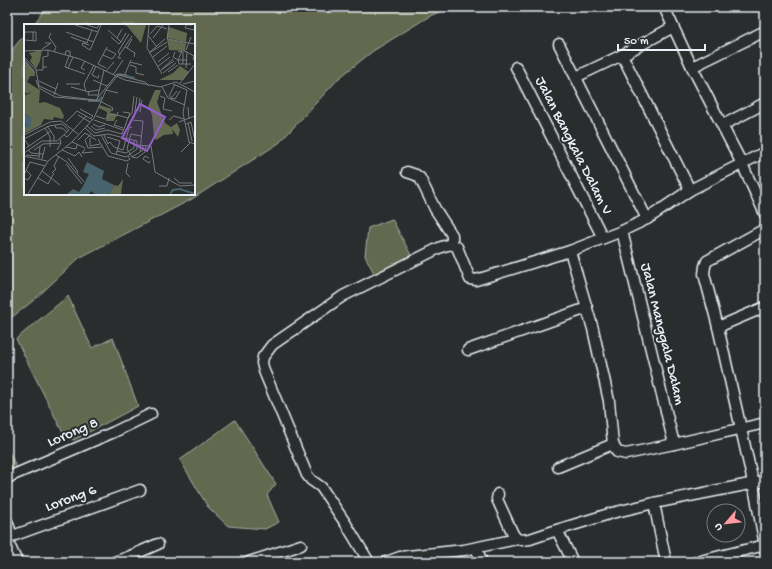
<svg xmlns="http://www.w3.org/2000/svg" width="772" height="569" viewBox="0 0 772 569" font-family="'Gochi Hand',sans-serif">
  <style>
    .green { fill: #63694f; stroke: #a6ada4 }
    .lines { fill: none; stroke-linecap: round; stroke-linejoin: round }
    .street-casing { stroke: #e8f1f8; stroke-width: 13 }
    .street { stroke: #2a2d2e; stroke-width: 10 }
    .labels { text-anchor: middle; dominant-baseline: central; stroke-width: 4; stroke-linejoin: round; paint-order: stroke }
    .street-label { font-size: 15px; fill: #e8f1f8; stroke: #2a2d2e }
    .inset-river { fill: none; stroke: #48636d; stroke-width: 2 }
    .inset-road { fill: none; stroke: #767b7f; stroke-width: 1 }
    .view { fill: #965dcd; fill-opacity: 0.15; stroke: #965dcd; stroke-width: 2 }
    .inset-edge { fill: none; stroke: #e8f1f8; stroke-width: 2 }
  </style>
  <rect width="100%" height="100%" fill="#2a2d2e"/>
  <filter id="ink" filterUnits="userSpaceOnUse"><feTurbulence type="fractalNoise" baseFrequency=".025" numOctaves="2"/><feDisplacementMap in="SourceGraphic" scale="8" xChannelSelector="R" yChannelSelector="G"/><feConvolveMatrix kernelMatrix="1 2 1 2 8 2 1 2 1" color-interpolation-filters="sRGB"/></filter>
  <g filter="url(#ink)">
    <g class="green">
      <path d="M47,7h403l-22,10 -55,34 -34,27 -60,65 -87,56 -113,59 -45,42 -27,21v-265l18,-22v160h169v-169h-161z"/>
      <path d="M392,219l20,38 -35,18 -3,-2 -9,-17 3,-28z"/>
      <path d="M68,296l24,52 21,-10 25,68 -64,34 -9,-3 -49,-98z"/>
      <path d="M235,420l41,64 -9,11 12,27 -14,7 -37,-3 -20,-19 -28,-47z"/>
      <path d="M7,448l10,20 -10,5z"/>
    </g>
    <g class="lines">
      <defs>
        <g id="street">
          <path d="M664,7l28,60 50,97 23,50"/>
          <path d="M559,44l88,175"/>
          <path d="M622,55l68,135"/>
          <path d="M516,67l87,171"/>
          <path d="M692,67l73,-36"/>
          <path d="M576,77l46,-22 51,-28"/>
          <path d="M723,125l42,-22"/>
          <path d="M407,172l9,3 4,3 15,31 17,26v4l-1,5"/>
          <path d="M765,229l-58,32 -2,5 -1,8 14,53 35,155 12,63"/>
          <path d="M622,231l52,213"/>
          <path d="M570,251l23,78 16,72 4,43 4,8 9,2 48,-10 91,-21"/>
          <path d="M718,327l47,-20"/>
          <path d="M468,350l119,-42"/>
          <path d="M558,467l55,-23"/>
          <path d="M7,479l4,-3 103,-44 37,-18"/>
          <path d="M498,494l-1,5 16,35 4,5 5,1 8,-1 27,-9 55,-17 42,-10 111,-22"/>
          <path d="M654,503l12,59"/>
          <path d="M7,521l5,15"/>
          <path d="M557,530l16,32"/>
          <path d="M7,538l133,-48"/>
          <path d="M7,540l10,22"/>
          <path d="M476,548l6,14"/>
          <path d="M114,562l14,-5 30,-13"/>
          <path d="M249,562l52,-17"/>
          <path d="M369,562l-23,-38 -25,-37 -10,-7 -4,-5 -43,-104 -2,-8 1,-6 9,-12 71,-49 98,-49 10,-3 6,3 13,32 6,1 94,-29 52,-20 25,-12 43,-29 75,-38"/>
          <path d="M386,562l14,-5 8,-1 56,-6 53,-11"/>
          <path d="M696,562l69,-17"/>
        </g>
      </defs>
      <use href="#street" class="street-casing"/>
      <use href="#street" class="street"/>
    </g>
  </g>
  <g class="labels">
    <g class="street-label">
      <text transform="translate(573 146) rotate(63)">Jalan Bangkala Dalam V</text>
      <text transform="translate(662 334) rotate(76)">Jalan Manggala Dalam</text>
      <text transform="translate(73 433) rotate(-23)">Lorong 8</text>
      <text transform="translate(71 499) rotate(-20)">Lorong 6</text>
    </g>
  </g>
  <g transform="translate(24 24)">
    <rect width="171" height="171" fill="#2a2d2e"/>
    <path d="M100,1h22l-5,18 -14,-17zM145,3l18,6 -1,9 -19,-4zM143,15l19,4 -1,8 -16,-1zM18,26l-2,11 -4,8 -6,-8 2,-4 -3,-4zM0,36l10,10 1,6h-5l-3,6 13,8 -1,13 6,-1 15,6 4,8 -1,3 -9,-2 -1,3 -9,-1 -3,6 -17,9v-6l3,-3 4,1v-8l-7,-5v-21l1,3 4,-1 2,-3 -4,3 -3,-3zM156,42l9,6 -6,8h-24l14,-7zM131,66h6l-4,12 8,21 6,4 6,-4 3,7 -2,7 -6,-8 1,5 -9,1 -8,5 -2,-3 -2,-22 -4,-9zM75,81l13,4 -2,4 7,1 -3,7h-8l1,-9 -8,-4zM99,155l-2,15h-12l5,-9 4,1z" fill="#63694f"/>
    <path d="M0,89l7,5v8l-5,3zM63,138l17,9 -2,8 12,6 -5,9h-14l-4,-3 -2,3h-22l6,-5 6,3 4,-6 6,-12 -6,-2z" fill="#48636d"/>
    <path class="inset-river" d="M95,50l16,4M64,77h10l4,-4M146,170l3,-4 7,-1 15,5"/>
    <path class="inset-road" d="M51,1l23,7M63,1l10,3 2,-3M125,1l-2,23 15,26M145,1l-2,14 28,5M168,1h-6l-1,3 10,2M98,5l-5,9 4,4 5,-9M84,6l9,8M42,8l28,10M27,9l-2,4 7,10 -2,5M126,10l7,-8 10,3M124,11l8,11M47,13l16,6 5,-13M87,13l8,7 2,-2M129,14l10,-13M1,16l11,1v-9h-3M0,18l1,-10h8v8M65,21l-6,-2 -1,2 8,5M101,23l2,1 5,-9M103,24l8,5 -1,4M18,25l9,-6h-6M66,26l11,-25M162,26l5,-13M0,27l24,-1 32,9 45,21 35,7 16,-5 19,10M160,27l3,1 -1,16M126,28l15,-13M151,28l-2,5 5,3 1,4h12M154,28l4,-1 -4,9h8M163,28l7,4 -1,4M125,29l18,-11M96,30l12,-18M41,31l1,-4h4v5M79,31l9,4 4,-5 -10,-5M45,32l-4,11 20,7M0,33l12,13 3,16 22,10 35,4 21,-26 10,1M129,33l14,-11M97,34h-3l2,-4 -2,-2 11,-18M0,35l11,14M106,38l12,3M134,38l11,-9M159,40v-13M106,41l6,2v6l8,2M72,42l-4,9 6,3 1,-3M19,43v-10l5,-1v-6M133,43l13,-10M44,44l5,-11M82,44l-8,-4 9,-17M12,46h7v-3h4M61,46l-4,-2 4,-7M137,46l12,-11M137,46l13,-9M82,47l8,-9M144,48l10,-7M139,49l13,-10M101,50l6,-14M89,51l10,-15M12,56l3,8 16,9 45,4M69,56l14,6M15,57l17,8M156,59l15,-19M42,60h14M60,60l10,-19M60,60l2,8 13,-2M149,60l14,6 -4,23 6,29 6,2M159,60l12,-3M47,63l15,4M138,63l6,11 17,7M82,66l12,3M65,67l-1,4h10M153,67l-6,7 4,1 5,-8M30,71l4,-12M136,72l5,2 -2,11 9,2M147,74l-2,-2 6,-12M73,76l7,-30M76,77l13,7 -1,3M164,83l1,12M56,85l13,7 -2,2M114,87l2,-13M94,88l-1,3 11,3M116,88l2,-12M54,91l12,7M72,92l9,3 6,-5 6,2M104,94l4,-5 2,-17M110,94l3,-21M70,96l29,10M93,96l-3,5 9,3M145,96l5,-4 10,3M42,98l11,-11 16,9M155,98l16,-6M164,99l4,18M69,100l6,3 6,-2M162,100l5,-2 4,19M31,101l1,3h6l5,4M23,102l7,10v5M63,102l8,7 12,-3 15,4M67,102l5,4 9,-2M105,103l3,-7 11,1 -3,30M21,104l5,9v10M61,104l9,8 14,-2 29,7v8l-11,8 -15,-4 -10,-18M67,110l-6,6 3,8 14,-1M98,110l8,-21 -7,-1M0,111l26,-13 11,-1 17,13M40,111l3,2 19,-21M80,111l4,9 2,-2 4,5 9,3M83,113l13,4 -4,13M66,114v8l10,-2M74,115l10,17 19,5 3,-2 -2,-3M54,116l7,-7 11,7M48,118l13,6M113,121l14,1 4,26 25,14 15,-1M5,122l-5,-7 25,-13 13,-2 7,6M42,123l10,2 1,-4M2,124l25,-17M61,125l-3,4 11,-1M4,126l3,3 12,1M10,126l9,-6 18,-1M33,126l4,-7 -1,-4M38,126l13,6 4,-4 3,5M99,126l6,-22 3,-1M93,127l9,2 8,-5v-7M157,128l9,-9M0,129l18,-12h15l12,-11M2,131l13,1M32,131l11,7 17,20M0,132l23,5M108,133l-5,-8 4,-15 10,2M108,133l5,1 8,-6 1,-6M108,133l11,-7v-4M15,134l1,-12M44,134l10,14 -1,1M125,134l-4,-2 -2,3 6,4 1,-2M18,135l3,-12M104,139l-2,10 4,4M42,140l16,20M18,147l18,14M28,149l4,-4 -2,-3 5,-10M0,151l6,-13 15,4M0,154l4,2 3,-5 -5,-5M14,154l10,6 6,-11M150,154l6,5h12M135,162h8l2,-8M4,170l20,-33 24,-19 22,-24 12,-28 12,-15 27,7 4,4"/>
    <path class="view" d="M116,80l25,13 -18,34 -25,-13z"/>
    <rect width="171" height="171" class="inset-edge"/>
  </g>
  <rect width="772" height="569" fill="none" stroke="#2a2d2e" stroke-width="24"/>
  <rect x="12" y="12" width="748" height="545" fill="none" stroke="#e8f1f8" stroke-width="1.5" filter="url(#ink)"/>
  <g transform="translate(726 523) rotate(242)"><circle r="19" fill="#2a2d2e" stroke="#767b7f"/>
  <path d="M0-3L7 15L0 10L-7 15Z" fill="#ff9aa2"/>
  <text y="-6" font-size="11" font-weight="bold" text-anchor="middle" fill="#e8f1f8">U</text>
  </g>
  <path d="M618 44v6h87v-6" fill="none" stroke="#e8f1f8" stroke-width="2"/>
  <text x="624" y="44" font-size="12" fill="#e8f1f8" stroke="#2a2d2e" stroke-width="3" paint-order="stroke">50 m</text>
</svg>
